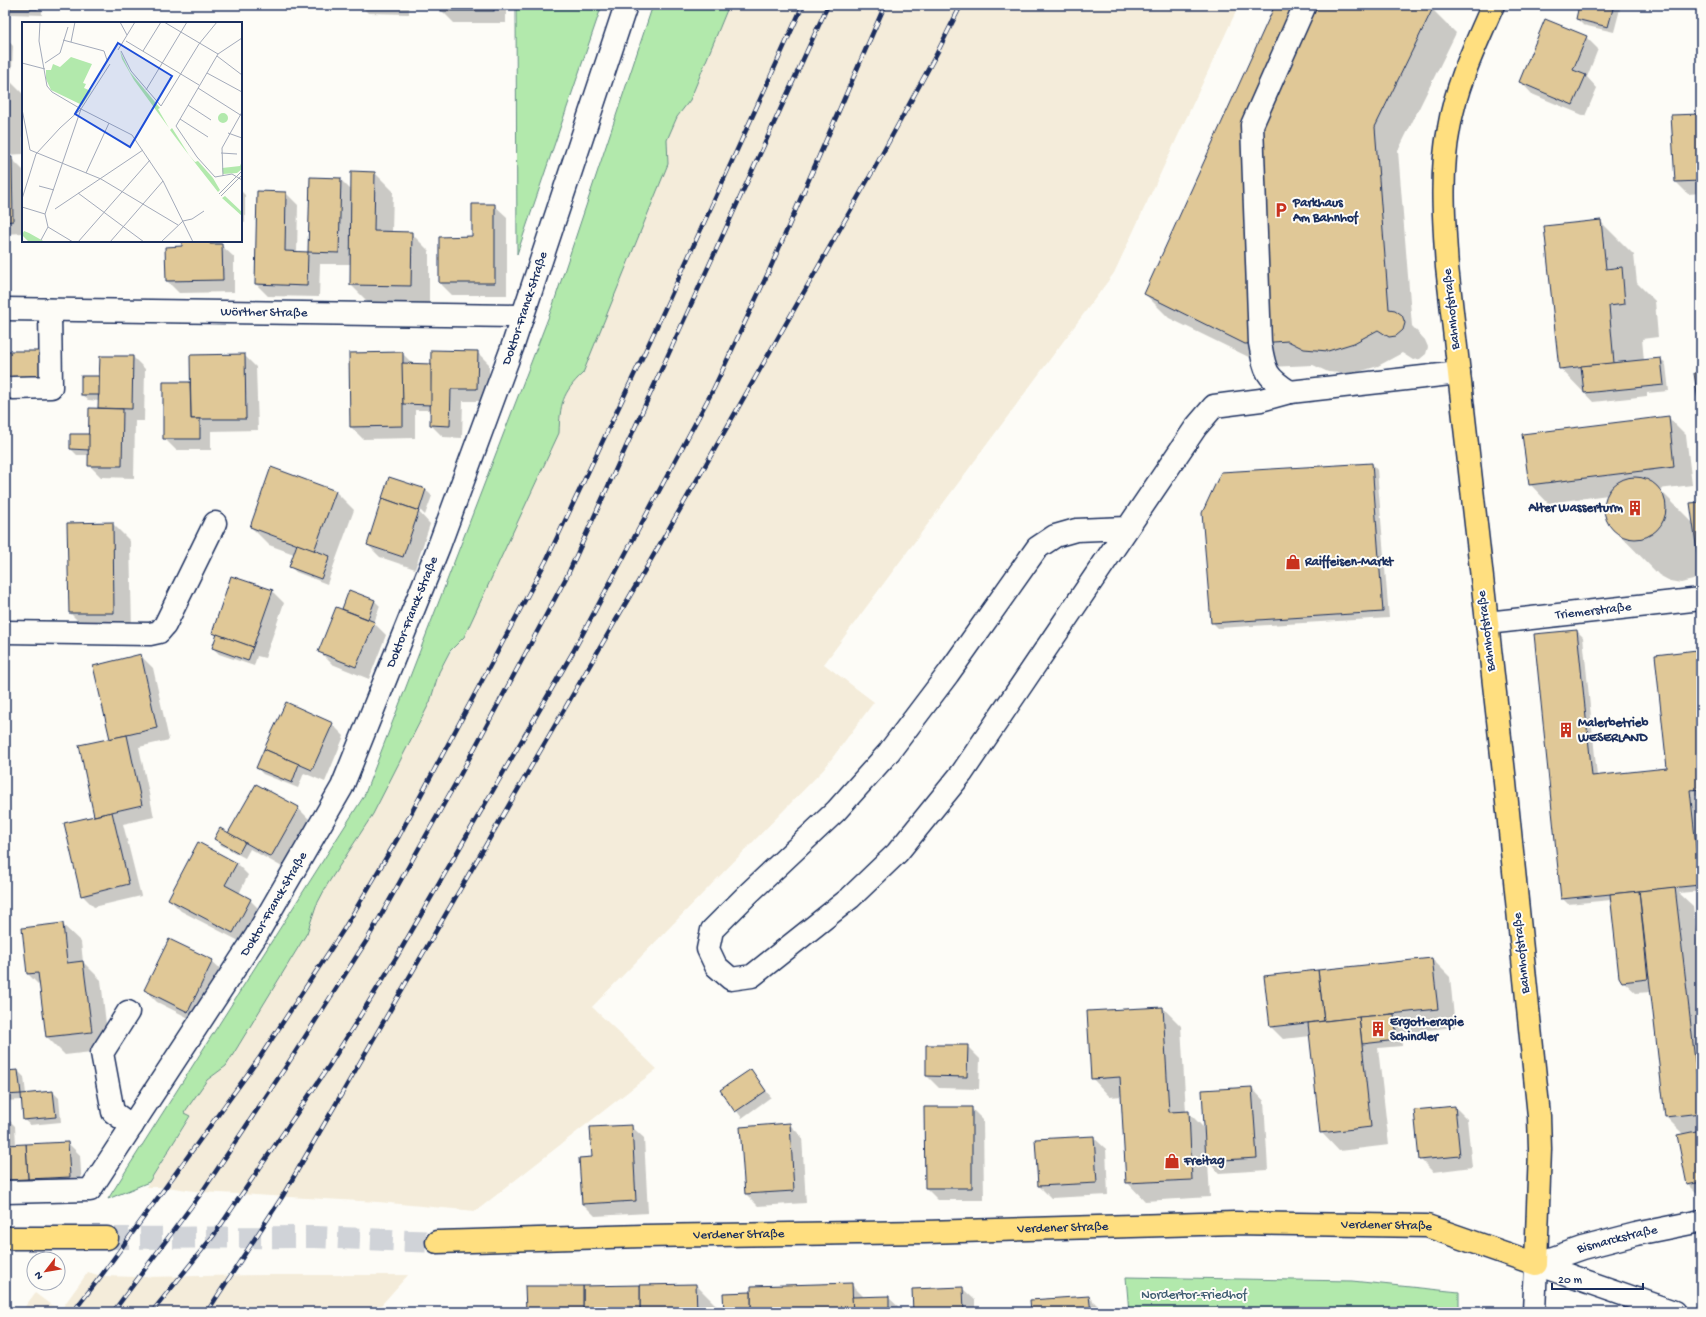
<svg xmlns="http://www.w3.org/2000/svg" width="1706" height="1317" viewBox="0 0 1706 1317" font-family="'Gochi Hand',sans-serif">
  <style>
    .built { fill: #f4ecda }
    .green { fill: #b2e9ac; stroke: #668c85 }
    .shadow { fill: #0003 }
    .building { fill: #e0c897; stroke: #1b2f5e }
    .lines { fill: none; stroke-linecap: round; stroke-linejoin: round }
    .major-tunnel { stroke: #d0d3d8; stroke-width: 22; stroke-dasharray: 22 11; stroke-linecap: butt }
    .minor-casing { stroke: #1b2f5e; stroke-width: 25 }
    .major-casing { stroke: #1b2f5e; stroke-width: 25 }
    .minor { stroke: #fdfcf7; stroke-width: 22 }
    .major { stroke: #ffdf80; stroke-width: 22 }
    .rail-casing { stroke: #1b2f5e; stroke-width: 4.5 }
    .rail { stroke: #fdfcf7; stroke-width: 3; stroke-dasharray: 9; stroke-linecap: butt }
    .labels { text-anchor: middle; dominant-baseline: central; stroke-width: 4; stroke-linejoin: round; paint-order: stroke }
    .poi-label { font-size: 13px; font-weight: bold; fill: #1b2f5e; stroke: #fdfcf7; text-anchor: start }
    .street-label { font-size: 13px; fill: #1b2f5e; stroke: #fdfcf7 }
    .park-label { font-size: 13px; fill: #415e72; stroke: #fdfcf7 }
    .inset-road { fill: none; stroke: #a3aaba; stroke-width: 1 }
    .view { fill: #1d4ed8; fill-opacity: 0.15; stroke: #1d4ed8; stroke-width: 2 }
    .inset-edge { fill: none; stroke: #1b2f5e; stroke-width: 2 }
  </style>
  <rect width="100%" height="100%" fill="#fdfcf7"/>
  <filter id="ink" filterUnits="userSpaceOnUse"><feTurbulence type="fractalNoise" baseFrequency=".025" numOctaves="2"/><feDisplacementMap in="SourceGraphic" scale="8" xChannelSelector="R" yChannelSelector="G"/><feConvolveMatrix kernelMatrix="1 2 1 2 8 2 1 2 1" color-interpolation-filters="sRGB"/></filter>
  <g filter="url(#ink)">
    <g class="built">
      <path d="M729,5h510l-125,268 -290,391 50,38 -50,67 -232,238 65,62 -181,142 -98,-9 -176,-10 -35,-5h-21l44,-70 -6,-4 23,-33 19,-14 81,-133 9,-27 11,-21 46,-71 57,-112 9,-30 12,-21 13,-14 95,-204v-20l9,-25 15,-15 85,-209 -1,-24 10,-23 13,-17z"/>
      <path d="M88,1272l13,4 39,1 128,-2h140l-33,37h-351v-4l11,-15 16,12 11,3z"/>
    </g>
    <g class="green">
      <path d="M516,5h86l-85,249z"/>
      <path d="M653,5h76l-39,95 -13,17 -10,23 1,24 -85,209c-21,20 -23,31 -24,60l-95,204 -14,14 -11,21 -9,30 -57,112 -46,71 -11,21 -9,27 -81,133 -19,14 -23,33 6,3 -41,66 -41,17 256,-403 188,-488z"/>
      <path d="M1126,1277l226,4 107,11v20h-330z"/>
    </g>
    <g class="shadow">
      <path d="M5,5h37v10l-31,-1 -6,-6z"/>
      <path d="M360,5h49v9l-41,-1z"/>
      <path d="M442,5h64v18h-52l-12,-12z"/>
      <path d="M1276,5h148l8,4 24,24 -58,118 14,175 13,14 3,7 -2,7 -6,5 -7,1 -11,-7 -24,13 -26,8 -24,-2 -15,-7 -44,2 -100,-49 -24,-24z"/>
      <path d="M1580,5h41l-7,27 -31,-7 -6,-6z"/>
      <path d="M5,37l8,9 -1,23h-7z"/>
      <path d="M1586,37l12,12 -11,28 10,11 -12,28 -53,-22 -12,-13z"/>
      <path d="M5,79h3l15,15v60l-18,1z"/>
      <path d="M1701,115v78l-13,1 -12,-12z"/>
      <path d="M5,158h6l12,12v63l-18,1z"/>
      <path d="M375,173l18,18 -1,41 19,1 18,18v53l-60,-1 -18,-18v-21h-31l-1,33 -51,-1 -12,-12 30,-91 12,12 -1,48h12l2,-75 29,1 12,12z"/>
      <path d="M241,191l4,4v27l-4,-1z"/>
      <path d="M494,205l13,12v78h-55l-12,-12v-45l33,-1z"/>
      <path d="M1600,221l34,34 3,28 18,18 3,36 -16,2 2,22 17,-2 5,6 3,26 -22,2v3l-54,6 -33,-34z"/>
      <path d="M183,241h38v4l13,12v35l-55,1 -12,-12 16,-34z"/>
      <path d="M5,352h39l-39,37z"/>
      <path d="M477,352l12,12v37h-26l-1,37 -19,-1 -12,-12v-15h-16v28l-52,1 -12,-12 51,-74 11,11 19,1z"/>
      <path d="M244,355l12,12 2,63 -47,1v19h-35l-12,-12v-55h27z"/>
      <path d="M101,357h32l12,12 -1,52h-9l-1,57 -33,-1 -12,-12v-10h-12l-6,-6 17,-14 11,-26 1,-8 -12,-1 -6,-5v-18l18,1z"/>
      <path d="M1668,417l18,18 6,50 -33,4 35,35 7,-21v71l-8,6 -12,3 -11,-2 -11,-6 -44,-45 -7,-10 -3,-12 3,-13 -60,8 -18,-19z"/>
      <path d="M1372,464l5,6 12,148 -171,10 -6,-6z"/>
      <path d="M426,490l6,6 -7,19 -7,-7v3l12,13 -15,45 -35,-12 -12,-12z"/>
      <path d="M336,492l18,18 -27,74 -31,-12 -6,-6 4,-12 -25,-9 -18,-18z"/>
      <path d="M112,523l18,18 2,89 -44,1 -18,-18z"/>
      <path d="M272,591l12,12 -19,55 -8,-2 -3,10 -35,-12 -6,-6 4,-12 -4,-3z"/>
      <path d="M350,591l25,10 5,5 -6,17 12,12 -17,44 -37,-15 -12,-12 22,-42z"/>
      <path d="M1577,631l6,6 14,139 71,-7 29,-118 4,5v139l-6,1 6,54v41l-22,2 14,13 8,69v222l-13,-13 -4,-49 -18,-18 -15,-125 -15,1 -13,-12 -12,-81 -43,4 -6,-6z"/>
      <path d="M141,656l12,12 16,72 -30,7 15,70 -31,7 18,72 -47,11 -12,-12 14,-78 -16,-71 31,-7z"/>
      <path d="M332,724l12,12 -19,46 -21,-9 -6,15 -35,-14 -6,-6z"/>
      <path d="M298,808l12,12 -26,48 -34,-19 -5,9 -24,-13 -5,-6z"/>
      <path d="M236,863l12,12 -9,19 11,6 12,12 -17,32 -64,-33 -12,-12z"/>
      <path d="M62,924l19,18 2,20 18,18 8,70 -44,5 -18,-18 -6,-50 -13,-13 -5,-45z"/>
      <path d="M169,941l43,20 13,12 -24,51 -44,-22 -12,-12z"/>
      <path d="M1432,959l18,18 5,50 -54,6 1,13 -24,2 11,97 -50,6 -18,-19 -10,-96 -28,3 -12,-12z"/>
      <path d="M1163,1008l18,18 5,86h2l17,17 47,-41 12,13 4,69 -49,3 -11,-11 2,35 -65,4 -18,-19 -5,-86 -12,1 -18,-19z"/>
      <path d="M927,1046h40l13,13 -1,30 -40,-1 -12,-12z"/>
      <path d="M750,1070l21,27 -29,21 -21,-28z"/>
      <path d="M18,1071l6,6 2,17 27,-2 6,6 2,24 -31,3 -6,-5 -2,-20 -17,1v-29z"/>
      <path d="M1455,1107l12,12 5,48 -39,5 -13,-13z"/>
      <path d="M971,1108l12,12 1,80h-46l-12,-12z"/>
      <path d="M5,1116l10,10 1,19 52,-2 12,12 2,34 -77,3z"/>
      <path d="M789,1124l13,13 4,66 -48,3 -12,-12z"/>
      <path d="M631,1126l13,12 4,75 -53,3 -12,-12 10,-46z"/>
      <path d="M1093,1137l13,12 2,46 -57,3 -12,-12z"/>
      <path d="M851,1284l14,14 23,-1 16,15h-179z"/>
      <path d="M696,1285l27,27h-196z"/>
      <path d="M962,1288l13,12v12h-61z"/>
      <path d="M1089,1297l12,12v3h-69z"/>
    </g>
    <g class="building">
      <rect x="5" y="5" width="32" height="4"/>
      <rect x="441" y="5" width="53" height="6"/>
      <path d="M1275,5h151l7,3 -58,119 14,182 6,1 7,5 3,8 -2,7 -7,6 -7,1 -11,-7 -24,13 -26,8 -24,-2 -16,-8 -43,3 -101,-50z"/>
      <path d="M1579,5h35l-6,22 -32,-8z"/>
      <path d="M1545,19l42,17 -14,34 13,5 -13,30 -54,-23z"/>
      <path d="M5,78h4v58l-4,1z"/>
      <path d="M1701,114v67l-26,1 -4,-67z"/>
      <path d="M5,157h7l1,64 -8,1z"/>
      <path d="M351,171l24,1 -1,59 38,1 -1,54 -61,-1z"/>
      <path d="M310,177l31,1 -2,75 -31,-1z"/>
      <path d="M257,191l29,1 -1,59 23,1 -1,34 -52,-2z"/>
      <path d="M472,204h23v79h-56v-46l33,-1z"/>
      <path d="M1601,220l5,49 16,-2 3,37 -16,2 5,57 -55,6 -15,-143z"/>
      <path d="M182,241h28v3h12l1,36 -57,1 -1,-34 17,-1z"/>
      <path d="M431,350l47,1 -1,38h-26l-1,37 -20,-1z"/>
      <path d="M5,351h40v27l-40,-1z"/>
      <path d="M403,352v74l-53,1 -1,-74z"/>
      <path d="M245,354l1,65h-55l-1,-64z"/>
      <path d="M100,356h33l-1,53 -34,-1z"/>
      <path d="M1661,358l3,27 -80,8 -3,-27z"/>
      <path d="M402,363l29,1v41l-28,-1z"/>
      <path d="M1701,372v50l-7,-49z"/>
      <rect x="81" y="376" width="18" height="19"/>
      <path d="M163,382h27l1,37h9v20h-37z"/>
      <path d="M89,408l34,1 -1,57h-34z"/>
      <path d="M1669,416l5,51 -145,18 -7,-51z"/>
      <path d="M70,434h19v16l-19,-1z"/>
      <path d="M1372,463l11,149 -172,11 -9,-110 19,-41z"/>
      <path d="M271,467l65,24 -22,60 -64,-24z"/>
      <path d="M389,477l37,12 -7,22 -37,-13z"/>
      <circle cx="1635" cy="508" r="31"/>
      <path d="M382,498l37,13 -16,46 -36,-12z"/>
      <path d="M1701,502v55l-3,1 -8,-55z"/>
      <path d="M113,522l1,91h-45l-2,-90z"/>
      <path d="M297,544l33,12 -9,23 -32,-12z"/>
      <path d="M231,576l42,14 -20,57 -41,-14z"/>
      <path d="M349,590l26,10 -7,19 -26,-10z"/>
      <path d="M336,607l39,15 -19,45 -38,-15z"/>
      <path d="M1577,630l15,146 75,-8 -12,-113 42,-5 4,41v98l-11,1 10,95 -139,14 -27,-265z"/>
      <path d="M217,634l36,13 -5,14 -36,-13z"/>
      <path d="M141,654l16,74 -47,11 -17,-73z"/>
      <path d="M286,702l47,21 -21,47 -48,-21z"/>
      <path d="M127,735l15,70 -48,11 -15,-71z"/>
      <path d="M264,749l35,15 -7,19 -36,-15z"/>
      <path d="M256,784l43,23 -28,50 -43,-24z"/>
      <path d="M112,812l17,72 -48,12 -17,-73z"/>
      <path d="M220,828l25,14 -6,11 -25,-14z"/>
      <path d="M198,842l39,21 -12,22 26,14 -18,34 -65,-34z"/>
      <path d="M1675,887l26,226 -36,4 -26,-226z"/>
      <path d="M1639,891l9,88 -26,3 -3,-5 -9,-83z"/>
      <path d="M63,923l4,40 16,-2 9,71 -46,5 -8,-64 -11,1 -5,-46z"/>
      <path d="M169,939l44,21 -25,52 -44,-22z"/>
      <path d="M1432,958l6,51 -114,12 -6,-51z"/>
      <path d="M1318,970l6,51 -54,6 -6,-51z"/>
      <path d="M1163,1007l6,105 20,-1 3,69 -66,3 -6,-106 -29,2 -4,-68z"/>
      <path d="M1394,1014l3,26 -35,4 -3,-27z"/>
      <path d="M1359,1017l12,110 -51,6 -12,-110z"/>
      <path d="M926,1045h42l-1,32 -41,-1z"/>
      <path d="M751,1069l15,22 -31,21 -15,-22z"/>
      <path d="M18,1070l3,24 -16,1v-24z"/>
      <path d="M1252,1087l5,71 -51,3 -4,-71z"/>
      <path d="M53,1091l3,26 -33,3 -2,-26z"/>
      <path d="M1455,1106l5,50 -41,4 -5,-50z"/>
      <path d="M924,1107h48v81h-47z"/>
      <path d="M790,1123l4,68 -49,3 -5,-67z"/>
      <path d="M632,1125l4,76 -54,3 -3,-46 13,-1 -2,-30z"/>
      <path d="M1701,1130v52l-14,3 -10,-50z"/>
      <path d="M1094,1136l3,47 -59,3 -3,-47z"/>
      <path d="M68,1142l2,35 -42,2 -2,-35z"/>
      <path d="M26,1144l2,35 -23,1v-35z"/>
      <path d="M852,1283l1,29h-102v-26z"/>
      <path d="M696,1284l1,28h-57v-27z"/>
      <path d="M640,1285v27h-57v-26z"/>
      <path d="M525,1286h58v26h-57z"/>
      <path d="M963,1287l1,25h-51l-1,-23z"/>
      <path d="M751,1292v20h-27l-1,-19z"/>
      <path d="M889,1296v16h-36l-1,-15z"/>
      <path d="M1089,1296l2,16h-60l-1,-12z"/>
    </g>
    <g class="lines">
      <path class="major-tunnel" d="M107,1238l208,-1 122,5"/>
      <defs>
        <g id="minor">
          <path id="s1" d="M5,309l517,7"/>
          <path d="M13,388l38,-1 -1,-77"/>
          <path d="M1290,392c-25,-16 -25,-21 -30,-49l-8,-218 53,-120"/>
          <path d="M1127,528l-51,2 -21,6 -18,12 -89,126 -59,78 -53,59 -86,81 -38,38 -4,19 8,17 15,13 21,-3 98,-78 47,-45 65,-80 234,-346 18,-21 47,-6 29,-8 169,-19"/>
          <path id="s2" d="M1487,623l214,-24"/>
          <path d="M5,632l145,2 9,-2 6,-7 50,-102"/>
          <path d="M128,1012l-26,41 11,59 19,14"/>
          <path id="s3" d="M5,1192l85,-2 166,-254 86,-149 97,-241 73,-198 114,-343"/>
          <path id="s4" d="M1536,1264l46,-16 54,-14 65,-13"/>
          <path d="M1536,1264l138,48"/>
          <path d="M1534,1312l2,-48"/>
        </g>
        <g id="major">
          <path d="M5,1238h102"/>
          <path id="s5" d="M437,1242l206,-6 282,-4 310,-9 192,3 109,38 4,-115 -1,-33 -35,-343 -57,-506c-3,-46 -7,-93 2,-139 7,-43 27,-84 44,-123"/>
        </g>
      </defs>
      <use href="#minor" class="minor-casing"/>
      <use href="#major" class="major-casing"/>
      <use href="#minor" class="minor"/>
      <use href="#major" class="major"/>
      <defs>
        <g id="rail">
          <path d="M73,1312l28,-36 159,-219 84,-128 55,-93 147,-275 105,-222 152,-334"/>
          <path d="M113,1312l89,-120 85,-127 80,-125 91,-161 109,-203 261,-571"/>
          <path d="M152,1312l62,-77 115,-169 67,-108 177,-306 141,-264 55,-117 116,-266"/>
          <path d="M207,1312l75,-115 411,-710 181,-318 63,-116 24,-48"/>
        </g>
      </defs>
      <use href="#rail" class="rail-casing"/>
      <use href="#rail" class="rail"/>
    </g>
  </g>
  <defs>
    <symbol id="parking-bare" viewBox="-9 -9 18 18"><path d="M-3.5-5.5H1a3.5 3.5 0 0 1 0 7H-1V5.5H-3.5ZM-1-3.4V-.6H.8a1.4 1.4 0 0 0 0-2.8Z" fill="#c8321e" stroke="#fdfcf7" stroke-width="2.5" paint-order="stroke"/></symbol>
    <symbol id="building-bare" viewBox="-9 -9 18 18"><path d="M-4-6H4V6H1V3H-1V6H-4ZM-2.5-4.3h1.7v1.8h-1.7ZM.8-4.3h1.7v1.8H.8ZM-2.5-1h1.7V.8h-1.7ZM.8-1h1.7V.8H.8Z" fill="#c8321e" stroke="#fdfcf7" stroke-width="2.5" paint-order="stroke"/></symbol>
    <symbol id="shop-bare" viewBox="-9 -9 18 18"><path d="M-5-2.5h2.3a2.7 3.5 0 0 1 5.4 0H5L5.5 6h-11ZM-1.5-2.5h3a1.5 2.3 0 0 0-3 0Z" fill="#c8321e" stroke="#fdfcf7" stroke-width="2.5" paint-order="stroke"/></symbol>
  </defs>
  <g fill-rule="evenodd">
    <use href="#parking-bare" x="1270" y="199" width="22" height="22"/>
    <use href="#building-bare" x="1624" y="497" width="22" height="22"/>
    <use href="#shop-bare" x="1282" y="551" width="22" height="22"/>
    <use href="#building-bare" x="1555" y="719" width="22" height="22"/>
    <use href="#building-bare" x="1367" y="1018" width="22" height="22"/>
    <use href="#shop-bare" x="1161" y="1150" width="22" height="22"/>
  </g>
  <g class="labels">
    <g class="poi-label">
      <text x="1293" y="203">Parkhaus<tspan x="1293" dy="15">Am Bahnhof</tspan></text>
      <text x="1623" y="508" text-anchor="end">Alter Wasserturm</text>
      <text x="1305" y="562">Raiffeisen-Markt</text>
      <text x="1578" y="723">Malerbetrieb<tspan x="1578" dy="15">WESERLAND</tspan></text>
      <text x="1390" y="1022">Ergotherapie<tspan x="1390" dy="15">Schindler</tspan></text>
      <text x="1184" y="1161">Freitag</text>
    </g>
    <g class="street-label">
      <text stroke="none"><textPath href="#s3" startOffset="1073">Doktor-Franck-Straße</textPath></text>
      <text transform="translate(1452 309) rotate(-96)">Bahnhofstraße</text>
      <text stroke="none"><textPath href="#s1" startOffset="259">Wörther Straße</textPath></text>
      <text stroke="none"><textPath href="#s2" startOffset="107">Triemerstraße</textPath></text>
      <text stroke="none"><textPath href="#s3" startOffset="749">Doktor-Franck-Straße</textPath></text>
      <text transform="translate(1487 631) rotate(-97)">Bahnhofstraße</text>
      <text stroke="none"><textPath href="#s3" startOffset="425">Doktor-Franck-Straße</textPath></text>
      <text transform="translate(1522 953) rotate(-96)">Bahnhofstraße</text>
      <text stroke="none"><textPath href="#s5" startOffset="950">Verdener Straße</textPath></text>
      <text stroke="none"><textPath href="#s5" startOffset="626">Verdener Straße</textPath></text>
      <text stroke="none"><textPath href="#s5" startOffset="302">Verdener Straße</textPath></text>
      <text stroke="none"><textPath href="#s4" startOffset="85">Bismarckstraße</textPath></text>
    </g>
    <g class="park-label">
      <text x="1194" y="1295">Nordertor-Friedhof</text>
    </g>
  </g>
  <g transform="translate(22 22)">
    <rect width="220" height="220" fill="#fdfcf7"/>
    <path d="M98,29l10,21 30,36 -2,1 11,19 -35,-48 -12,-21zM49,35l21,7 -9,19 3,1 -2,4 7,3 -9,14 -31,-15 -5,-11v-9h5l2,-6 7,3zM196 96a5 5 0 1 1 10 0a5 5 0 1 1-10 0ZM150,106l17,27 6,7 3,-1 15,17 7,12 -2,2 -33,-42 -15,-20zM220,139v8l-5,4 -14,1 -1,-6 18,-2zM203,174l17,16v4l-20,-18zM2,209l5,2 16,9h-16l-7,-7z" fill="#b2e9ac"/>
    <path class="inset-road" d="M18,0l-1,19 8,45 5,6 29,17M98,0l7,13M142,0l54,32M220,16l-24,16 -42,72 21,31 18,20 17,-3 10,6M41,18l41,11 3,9M104,19l73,44M49,20l4,-20M96,28l17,-28M99,29l10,20 30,35 38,-62 18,-22M121,29l18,-29M195,34l25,19M0,41l23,6M23,41l15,-10 8,-26M88,42l-29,45 51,26 31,46 30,61M185,51l35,19M176,66l44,28M124,68l41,-68M166,83l23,15M0,87l8,41 71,29 77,46M158,97l28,18M206,111l14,5M199,131l16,1M64,151l23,-50M201,154l-1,-28 20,-36M17,164l15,4M56,171l66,49M197,172l23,-23M199,174l21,-21M0,177l14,-45 24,-26 21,-19M0,185l23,7M33,187l88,-59M23,192l36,-105M23,192l3,13M161,199l9,-2 12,-8M26,205l25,15M19,218l7,-13M56,220l72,-82M88,220l53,-61M139,220l22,-21"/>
    <path class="view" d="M96,21l54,33 -42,71 -55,-33z"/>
    <rect width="220" height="220" class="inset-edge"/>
  </g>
  <rect width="1706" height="1317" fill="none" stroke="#fdfcf7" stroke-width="20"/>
  <rect x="10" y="10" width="1686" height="1297" fill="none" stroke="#1b2f5e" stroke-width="1.5" filter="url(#ink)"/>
  <g transform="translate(46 1271) rotate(239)"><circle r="19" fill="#fdfcf7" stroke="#a3aaba"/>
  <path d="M0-3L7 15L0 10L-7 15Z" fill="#c8321e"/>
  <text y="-6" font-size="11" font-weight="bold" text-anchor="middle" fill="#1b2f5e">N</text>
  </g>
  <path d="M1552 1283v6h91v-6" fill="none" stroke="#1b2f5e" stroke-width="2"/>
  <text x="1558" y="1283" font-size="12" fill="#1b2f5e" stroke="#fdfcf7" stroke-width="3" paint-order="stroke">20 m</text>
</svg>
